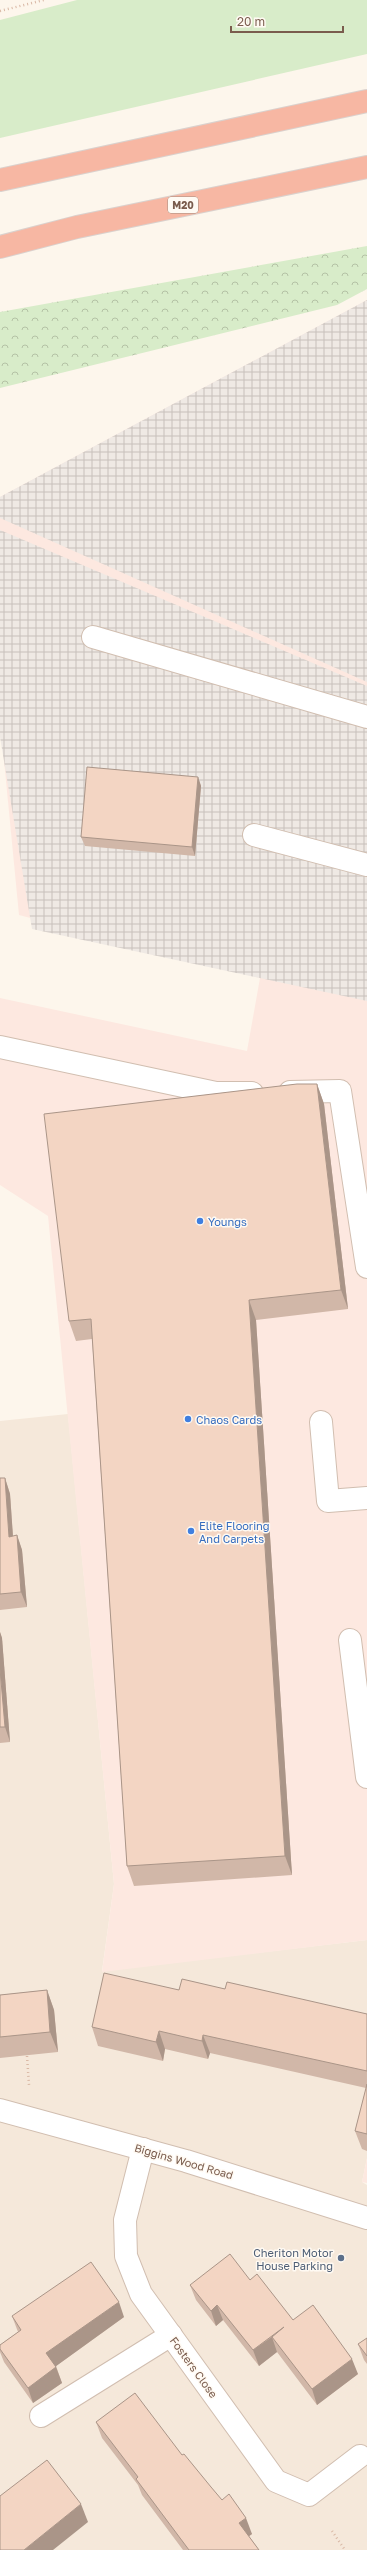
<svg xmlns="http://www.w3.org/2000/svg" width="367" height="2550" viewBox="0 0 367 2550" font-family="'Golos Text',sans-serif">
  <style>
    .residential { fill: #f5e8da }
    .commercial { fill: #fde8e0 }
    .industrial { fill: url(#industrial-grid) }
    .green { fill: #d8ecc9 }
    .forest { fill: url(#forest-crowns) }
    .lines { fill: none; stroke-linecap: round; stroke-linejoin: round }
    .minor-casing { stroke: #d1beb0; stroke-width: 24 }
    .highway-casing { stroke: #dad1cd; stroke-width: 24 }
    .path { stroke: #d9b8a5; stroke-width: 2.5; stroke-dasharray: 1 3; stroke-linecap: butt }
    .minor { stroke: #fff; stroke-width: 22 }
    .highway { stroke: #f7b7a3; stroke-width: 22 }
    .wall { fill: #d1b7a8 }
    .shaded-wall { fill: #aa9588 }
    .building { fill: #f3d5c3; stroke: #aa9588 }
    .shop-dot { fill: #3f7fe0; stroke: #fffaf3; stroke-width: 1.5 }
    .service-dot { fill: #5c6f8a; stroke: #fffaf3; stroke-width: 1.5 }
    .labels { text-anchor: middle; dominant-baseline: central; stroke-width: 3; stroke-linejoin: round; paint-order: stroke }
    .shield { fill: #fffaf3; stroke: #a28b7f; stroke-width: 1 }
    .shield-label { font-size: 10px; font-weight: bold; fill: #7a5c4d }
    .shop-label { font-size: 11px; fill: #366cbe; stroke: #fffaf3; text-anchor: start }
    .street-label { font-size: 11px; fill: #7a5c4d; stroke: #fffaf3 }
    .service-label { font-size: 11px; fill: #4e5e75; stroke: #fffaf3; text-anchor: end }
  </style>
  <defs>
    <pattern id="industrial-grid" width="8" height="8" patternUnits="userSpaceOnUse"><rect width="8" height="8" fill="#efe9e4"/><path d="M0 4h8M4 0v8" fill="none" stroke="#c7c0bb"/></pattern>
    <pattern id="forest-crowns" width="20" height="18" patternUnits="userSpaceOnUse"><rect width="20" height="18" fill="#d8ecc9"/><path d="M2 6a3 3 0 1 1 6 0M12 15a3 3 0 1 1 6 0" fill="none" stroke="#b4c2a5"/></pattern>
  </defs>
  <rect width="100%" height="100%" fill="#fdf6ec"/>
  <path class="residential" d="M68,1414l46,470 -12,87 265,-31v218l-5,24 5,3v365h-367v-1129z"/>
  <g class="commercial">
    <path d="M367,300v1640l-265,32 12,-88 -66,-668 -48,-31v-187l247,53 13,-73 -241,-63 -19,-196v-222z"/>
    <path d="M367,2158v25l-5,-1z"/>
  </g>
  <g class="industrial">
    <path d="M367,300v382l-367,-164v-21z"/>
    <path d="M0,530l367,156v315l-335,-72 -32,-192z"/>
  </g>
  <path class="green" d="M77,0h290v54l-367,84v-118z"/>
  <path class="forest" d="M367,246v43l-30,16 -337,83v-76z"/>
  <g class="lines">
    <defs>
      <g id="minor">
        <path d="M93,637l274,80"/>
        <path d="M254,835l113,30"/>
        <path d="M0,1047l216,46h36"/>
        <path d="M290,1092l50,-1 27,176"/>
        <path d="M321,1422l7,79 39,-3"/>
        <path d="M350,1640l17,137"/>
        <path d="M0,2110l186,51 181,57"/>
        <path d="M143,2149l-18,71 1,36 15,38 135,187 33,14 51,-39"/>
        <path d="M41,2416l130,-81"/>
      </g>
      <g id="highway">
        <path d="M0,180l367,-79"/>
        <path d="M0,247l77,-20 290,-60"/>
      </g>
    </defs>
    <use href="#minor" class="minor-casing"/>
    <use href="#highway" class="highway-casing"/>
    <g class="path">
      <path d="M0,11l44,-11"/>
      <path d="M27,2056l2,29"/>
      <path d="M332,2531l13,19"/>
    </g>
    <use href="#minor" class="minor"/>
    <use href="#highway" class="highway"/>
  </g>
  <g class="wall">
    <path d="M198,777l3,9 -6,70 -110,-10 -4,-9z"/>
    <path d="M317,1084l7,20 24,205 -92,11 36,555 -158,11 -7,-20 -35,-527 -16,2 -7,-20z"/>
    <path d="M0,1478h5l5,16 3,42 4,-1 5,15 5,57 -27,3z"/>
    <path d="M0,1632l2,6 8,104 -10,1z"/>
    <path d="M225,1989l142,25v137l-5,-2 -7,-18 11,-43 -156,-35 -2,6 -43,-10 -2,12 -65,-15 -6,-19 87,-37z"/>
    <path d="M47,1990l7,20 4,42 -58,6v-63z"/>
    <path d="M250,2280l43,40 65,54 -41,31 -40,-53 -18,14 -36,-46 -7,6 -20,-26 -6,-15z"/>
    <path d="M12,2316l112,1 -68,49 6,17 -29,20 -29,-41 -4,-10v-7l18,-13z"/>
    <path d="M367,2338v26l-3,-4 -6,-16z"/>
    <path d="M96,2422l86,33 70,79 -3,2 10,14h-76l-41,-55 -4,-10 -36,-47z"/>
  </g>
  <g class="shaded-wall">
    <path d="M198,777l3,9 -6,70 -3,-9z"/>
    <path d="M317,1084l7,20 24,205 -7,-19z"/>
    <path d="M249,1300l7,20 36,555 -7,-19z"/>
    <path d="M5,1478l5,16 4,58 -5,-15z"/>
    <path d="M17,1535l5,15 5,57 -6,-15z"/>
    <path d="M0,1632l2,6 8,104 -5,-15 -5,-58z"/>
    <path d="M47,1990l7,20 4,42 -8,-20z"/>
    <path d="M159,2031l6,18 -2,12 -7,-19z"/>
    <path d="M203,2035l7,18 -2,6 -6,-18z"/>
    <path d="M119,2302l5,15 -72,52 -6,-16z"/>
    <path d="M217,2305l6,15 -7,6 -5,-15z"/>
    <path d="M272,2337l5,15 -18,14 -6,-16z"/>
    <path d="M352,2359l6,15 -41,31 -5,-16z"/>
    <path d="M56,2367l6,16 -29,20 -5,-15z"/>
    <path d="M81,2504l7,18 -35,28h-29z"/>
    <path d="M246,2518l6,16 -7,5 -6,-16z"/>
  </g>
  <g class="building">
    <path d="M87,767l111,10 -6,70 -111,-10z"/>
    <path d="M297,1084h20l24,206 -92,10 36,556 -158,10 -36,-547 -22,2 -25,-207z"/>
    <path d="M0,1478h5l4,59 8,-2 4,57 -21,2z"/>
    <path d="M0,1669l5,58h-5z"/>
    <path d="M104,1973l75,17 3,-11 43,10 2,-7 140,32v57l-164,-36 -1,6 -43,-10 -3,11 -64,-15z"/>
    <path d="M47,1990l3,42 -50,5v-42z"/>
    <path d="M367,2084v50l-12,-3z"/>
    <path d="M230,2254l20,26 7,-6 36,46 20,-15 39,54 -40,30 -40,-52 12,-10 -31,23 -36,-45 -6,6 -21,-26z"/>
    <path d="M91,2262l28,40 -73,51 10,14 -28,21 -28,-39v-4l21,-15 -9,-14z"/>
    <path d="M367,2338v18l-9,-12z"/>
    <path d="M135,2393l47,62 2,-1 27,33 11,13 7,-6 17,24 -7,5 20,27h-70l-53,-71 2,-2 -42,-55z"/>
    <path d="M47,2460l34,44 -57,46h-24v-54z"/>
  </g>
  <g class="shop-dot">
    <circle cx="200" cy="1221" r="4"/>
    <circle cx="188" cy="1419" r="4"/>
    <circle cx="191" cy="1531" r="4"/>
  </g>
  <circle class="service-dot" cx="341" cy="2258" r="4"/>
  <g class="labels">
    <rect class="shield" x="168" y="197" width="30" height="16" rx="3"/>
    <g class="shield-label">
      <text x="183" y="205">M20</text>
    </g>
    <g class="shop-label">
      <text x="208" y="1221">Youngs</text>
      <text x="196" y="1419">Chaos Cards</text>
      <text x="199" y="1525">Elite Flooring<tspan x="199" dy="13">And Carpets</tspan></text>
    </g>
    <g class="street-label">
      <text transform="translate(184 2161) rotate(16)">Biggins Wood Road</text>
      <text transform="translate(194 2367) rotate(54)">Fosters Close</text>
    </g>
    <g class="service-label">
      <text x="333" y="2252">Cheriton Motor<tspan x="333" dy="13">House Parking</tspan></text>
    </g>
  </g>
  <path d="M231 26v6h112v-6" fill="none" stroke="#7a5c4d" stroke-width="2"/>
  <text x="237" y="26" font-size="12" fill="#7a5c4d" stroke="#fffaf3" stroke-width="3" paint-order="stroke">20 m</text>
</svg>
